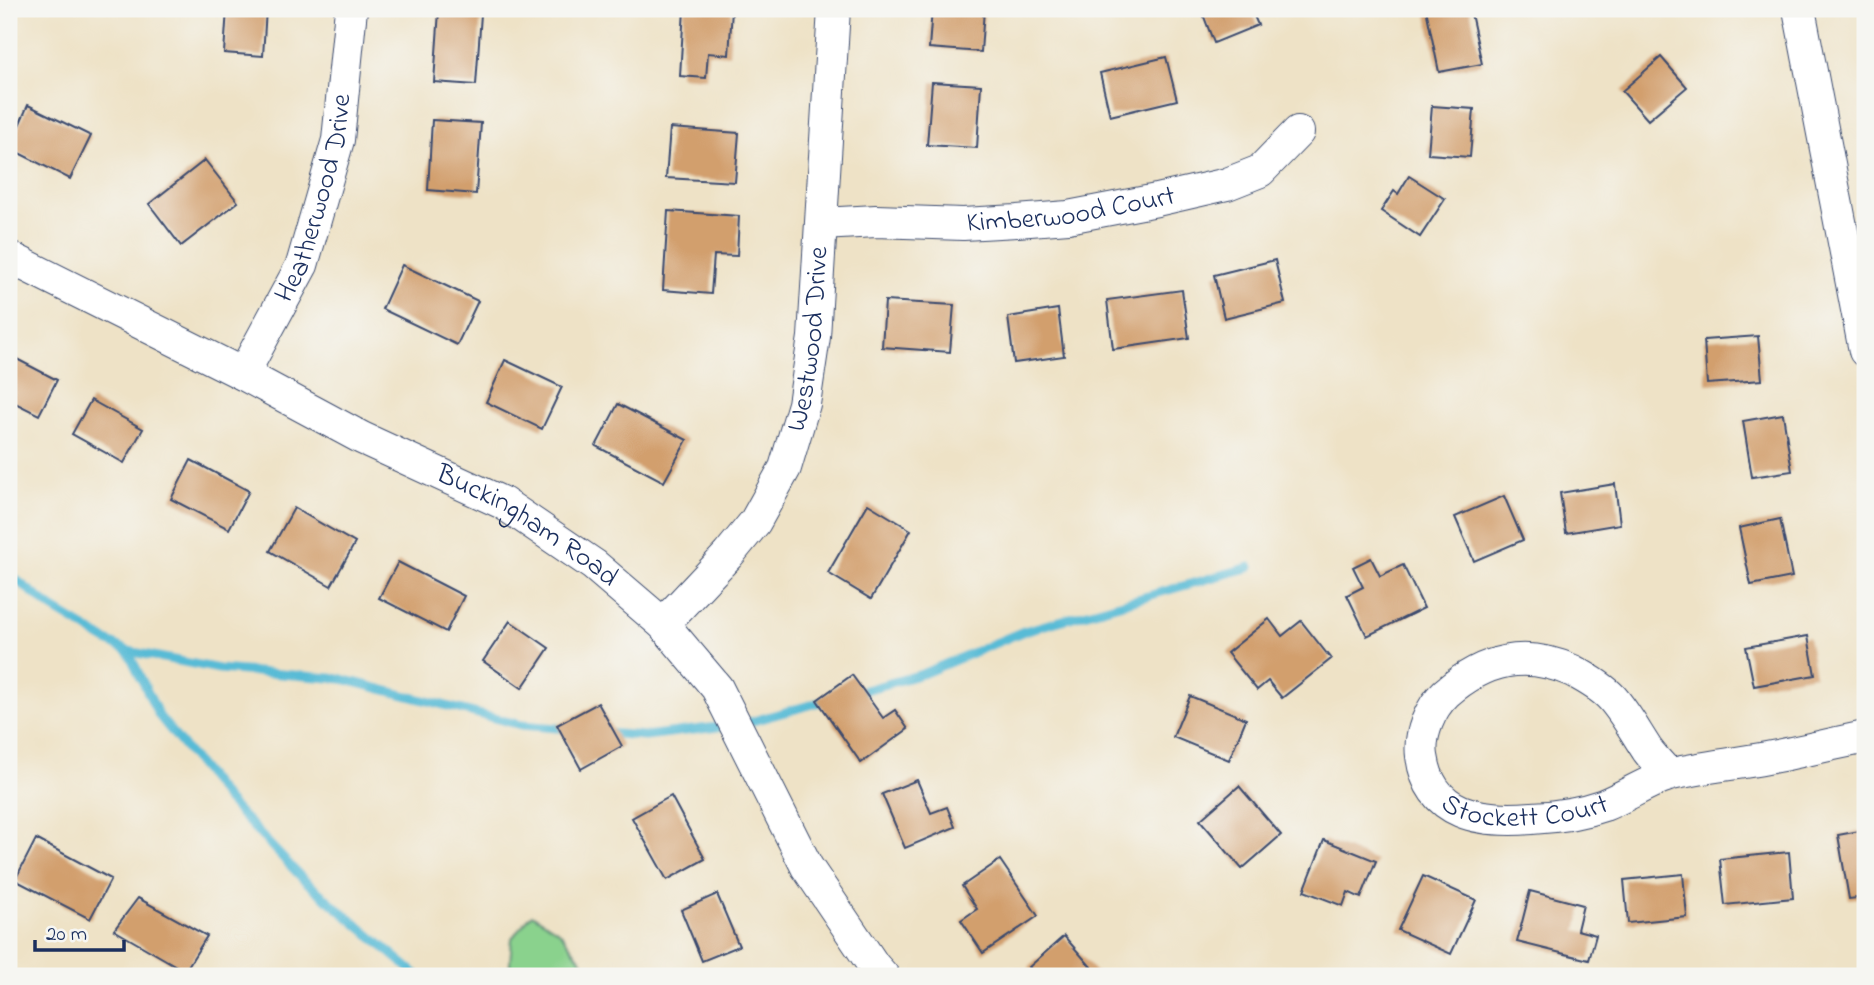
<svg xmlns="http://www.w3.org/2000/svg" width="1874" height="985" viewBox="0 0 1874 985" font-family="'Indie Flower',sans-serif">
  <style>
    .green { fill: #8ad28d; stroke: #528076; stroke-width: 2 }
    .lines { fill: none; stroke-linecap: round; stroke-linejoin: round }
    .stream { stroke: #58bbd6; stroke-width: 9 }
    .building { fill: #d29f6d }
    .minor-casing { stroke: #3b4a6e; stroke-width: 34 }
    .minor { stroke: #fff; stroke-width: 32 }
    .labels { text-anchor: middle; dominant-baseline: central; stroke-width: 6; stroke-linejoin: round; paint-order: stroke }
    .street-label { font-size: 28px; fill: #1b2f5e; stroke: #f6f6f2 }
  </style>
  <rect width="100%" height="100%" fill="#f6f6f2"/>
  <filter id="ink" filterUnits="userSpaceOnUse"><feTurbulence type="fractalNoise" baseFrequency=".0143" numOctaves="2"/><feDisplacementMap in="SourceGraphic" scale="14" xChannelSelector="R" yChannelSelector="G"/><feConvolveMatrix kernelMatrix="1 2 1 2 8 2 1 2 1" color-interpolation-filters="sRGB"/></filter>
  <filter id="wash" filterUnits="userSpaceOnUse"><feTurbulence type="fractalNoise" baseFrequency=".00686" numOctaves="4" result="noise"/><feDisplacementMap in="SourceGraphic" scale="28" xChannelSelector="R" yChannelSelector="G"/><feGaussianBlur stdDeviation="1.57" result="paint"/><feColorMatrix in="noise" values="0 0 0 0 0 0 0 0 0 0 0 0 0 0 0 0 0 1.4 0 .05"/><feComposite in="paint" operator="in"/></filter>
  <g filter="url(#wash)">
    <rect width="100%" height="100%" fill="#eee2c6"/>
    <path class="green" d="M532,914l28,18 33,44h-84l3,-38z"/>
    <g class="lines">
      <g class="stream">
        <path d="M9,574l43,34 55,33 21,10 91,18 123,10 179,46 49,4"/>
        <path d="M128,651l31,65 68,84 76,79 115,97"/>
        <path d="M851,694l71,-20 102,-43 226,-64"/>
        <path d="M604,733l41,3 97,-12 86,-24"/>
      </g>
    </g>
    <g id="blocks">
      <g class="building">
        <path d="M227,9h39l-3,47 -39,-3z"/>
        <path d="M684,9l48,1 -3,45 -21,-2 -2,25 -26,-2z"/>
        <path d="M932,9h52l-3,43 -52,-4z"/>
        <path d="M1201,9h50l7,16 -44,18z"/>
        <path d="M1426,9h44l12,55 -43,8z"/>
        <path d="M439,11l42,3 -5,71 -42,-3z"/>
        <path d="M1166,57l11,43 -67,16 -10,-43z"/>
        <path d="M1661,57l26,30 -39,33 -26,-29z"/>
        <path d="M932,82l49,3 -4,63 -50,-3z"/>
        <path d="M28,105l63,31 -21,43 -61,-31z"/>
        <path d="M1432,106l42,3 -4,48 -42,-3z"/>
        <path d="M432,120l49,3 -5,71 -48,-4z"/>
        <path d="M670,128l69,5 -4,49 -69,-4z"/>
        <path d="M205,160l33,42 -57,44 -32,-42z"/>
        <path d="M1409,176l36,23 -25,38 -39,-26 13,-20 4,3z"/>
        <path d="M668,211l71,5 -2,40 -23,-1 -3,39 -48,-4z"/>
        <path d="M1275,260l10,43 -61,15 -10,-43z"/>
        <path d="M402,265l76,36 -21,44 -75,-36z"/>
        <path d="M1182,290l7,48 -76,11 -6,-49z"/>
        <path d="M885,301l69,4 -4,47 -68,-5z"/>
        <path d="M1058,309l6,47 -50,7 -6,-46z"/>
        <path d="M1758,336l4,44 -55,4 -3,-44z"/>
        <path d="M9,355l48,25 -18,35 -30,-15z"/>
        <path d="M505,360l57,27 -20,42 -56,-27z"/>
        <path d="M91,400l52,29 -19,34 -52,-29z"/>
        <path d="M618,404l69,36 -23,42 -68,-36z"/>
        <path d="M1783,414l9,57 -40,6 -9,-56z"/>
        <path d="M191,460l58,31 -20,38 -58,-30z"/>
        <path d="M1615,484l5,40 -54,9 -6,-40z"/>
        <path d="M1504,496l19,44 -49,21 -19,-44z"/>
        <path d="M868,504l43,26 -40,69 -43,-26z"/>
        <path d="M294,508l61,35 -24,43 -61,-35z"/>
        <path d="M1780,519l12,58 -41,8 -12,-57z"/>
        <path d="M1371,558l9,18 23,-11 21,43 -57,28 -20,-41 16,-8 -10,-20z"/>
        <path d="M398,562l66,34 -18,36 -67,-34z"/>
        <path d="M1269,619l13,17 19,-15 30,38 -49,39 -14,-17 -11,9 -30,-37z"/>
        <path d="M510,621l39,27 -27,40 -39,-27z"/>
        <path d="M1808,636l7,39 -61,11 -8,-39z"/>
        <path d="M852,675l31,43 12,-8 13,19 -47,34 -44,-63z"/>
        <path d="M1190,696l56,23 -17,41 -56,-23z"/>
        <path d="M598,703l24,43 -41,23 -24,-44z"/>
        <path d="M917,780l14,33 16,-6 8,20 -50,21 -23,-54z"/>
        <path d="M1239,786l42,49 -39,34 -42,-49z"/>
        <path d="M671,796l34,63 -38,21 -35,-62z"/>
        <path d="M1865,830v67l-16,2 -11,-64z"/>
        <path d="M36,839l75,40 -21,40 -75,-39z"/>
        <path d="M1324,840l52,21 -15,37 -13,-6 -5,14 -39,-15z"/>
        <path d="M1789,852l4,46 -68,7 -5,-46z"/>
        <path d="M1000,860l38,56 -55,37 -22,-33 16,-11 -15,-23z"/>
        <path d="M1683,874l4,43 -59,6 -4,-43z"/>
        <path d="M1423,876l53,24 -25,54 -53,-24z"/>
        <path d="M1530,891l53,14 -6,25 19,5 -7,25 -72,-18z"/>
        <path d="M717,894l22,52 -37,15 -21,-51z"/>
        <path d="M138,898l69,38 -22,35 -71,-41z"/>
        <path d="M1064,936l35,40h-62l-8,-9z"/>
      </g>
    </g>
  </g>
  <g filter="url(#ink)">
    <use href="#blocks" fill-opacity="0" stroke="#3b4a6e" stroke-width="2"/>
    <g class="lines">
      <defs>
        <g id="minor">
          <path d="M1799,9l66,342"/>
          <path id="s1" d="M822,224l54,-3 87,3 54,-3 51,-4 89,-17 70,-16 33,-13 38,-39"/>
          <path id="s2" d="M9,257l234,117 119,64 141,65 91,62 69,59 54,64 90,179 67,99 9,10"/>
          <path id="s3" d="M243,374l59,-109 36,-125 13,-131"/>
          <path id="s4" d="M663,624l65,-69 27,-33 30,-54 19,-64 10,-67 20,-328"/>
          <path id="s5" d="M1669,775c-7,-8 -15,-16 -21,-24 -12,-18 -22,-37 -36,-53 -10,-11 -26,-20 -39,-27 -48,-21 -88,-12 -127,22 -16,15 -27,42 -24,63 8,60 59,66 110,62 24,-1 49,-5 72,-13 21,-8 48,-26 68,-31 31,-7 63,-10 95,-16 33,-6 65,-14 98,-21"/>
        </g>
      </defs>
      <use href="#minor" class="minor-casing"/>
      <use href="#minor" class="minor"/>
    </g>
  </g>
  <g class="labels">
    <g class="street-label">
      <text stroke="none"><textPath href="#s3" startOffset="192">Heatherwood Drive</textPath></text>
      <text stroke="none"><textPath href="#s1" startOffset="250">Kimberwood Court</textPath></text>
      <text stroke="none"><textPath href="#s4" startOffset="331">Westwood Drive</textPath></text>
      <text stroke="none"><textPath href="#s2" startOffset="584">Buckingham Road</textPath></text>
      <text stroke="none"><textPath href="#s5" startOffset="486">Stockett Court</textPath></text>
    </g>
  </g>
  <rect width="1874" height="985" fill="none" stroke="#f6f6f2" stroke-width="35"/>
  <path d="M35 940v10h89v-10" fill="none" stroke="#1b2f5e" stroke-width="3.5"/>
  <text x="46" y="940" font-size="21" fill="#1b2f5e" stroke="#f6f6f2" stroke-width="5" paint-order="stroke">20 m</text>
</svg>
